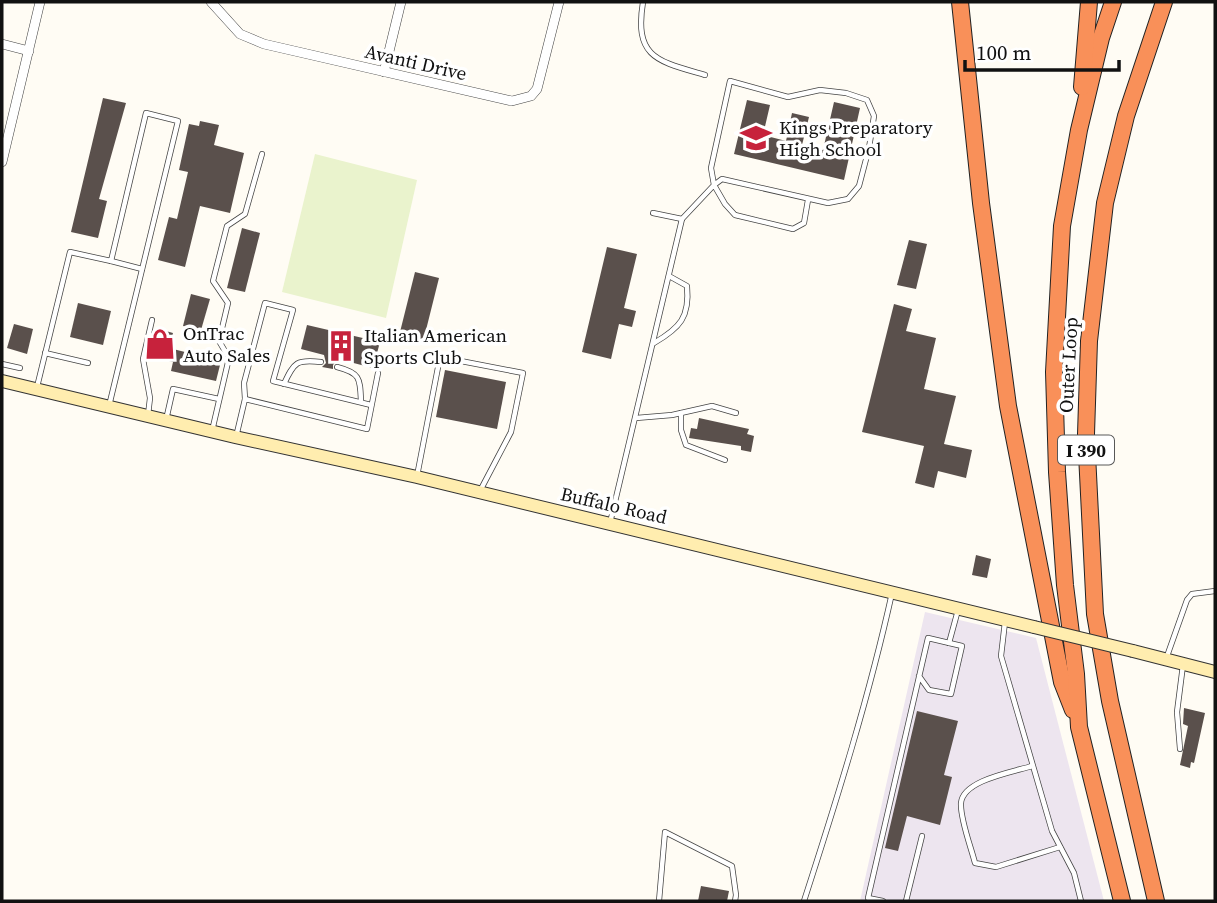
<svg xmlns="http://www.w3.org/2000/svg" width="1217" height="903" viewBox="0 0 1217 903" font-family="'Source Serif 4',serif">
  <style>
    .industrial { fill: #ede5ef }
    .pitch { fill: #eaf3cd }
    .building { fill: #5a504c }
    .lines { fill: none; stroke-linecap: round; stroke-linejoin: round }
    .lane-casing { stroke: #444; stroke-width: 6 }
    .street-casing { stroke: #444; stroke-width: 10 }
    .secondary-casing { stroke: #333; stroke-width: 14 }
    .highway-casing { stroke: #222; stroke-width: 18 }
    .lane { stroke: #fff; stroke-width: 4.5 }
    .street { stroke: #fff; stroke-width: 9 }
    .secondary { stroke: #ffedaf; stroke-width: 12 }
    .highway { stroke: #f99059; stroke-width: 16 }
    .secondary-bridge-casing { stroke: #333; stroke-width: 14; stroke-linecap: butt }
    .secondary-bridge { stroke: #ffedaf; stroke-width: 12 }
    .labels { text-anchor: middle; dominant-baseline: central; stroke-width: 7; stroke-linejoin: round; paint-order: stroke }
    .shield { fill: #fff; stroke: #585858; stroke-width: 2 }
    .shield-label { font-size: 18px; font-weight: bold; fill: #111 }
    .street-label { font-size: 19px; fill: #111; stroke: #fff }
    .poi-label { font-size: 19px; fill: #111; stroke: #fff; text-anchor: start }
  </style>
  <rect width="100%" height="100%" fill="#fffcf4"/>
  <path class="industrial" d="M925,612l111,26 68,263h-244z"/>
  <path class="pitch" d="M315,154l102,26 -31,138 -104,-26z"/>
  <g class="building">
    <path d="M103,98l23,5 -27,96 8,2 -9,37 -27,-6z"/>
    <path d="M747,100l23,5 -7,30 23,6 6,-28 17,4 -7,28 21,5 11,-48 26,6 -16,72 -110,-26z"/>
    <path d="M200,121l19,4 -5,20 30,8 -14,60 -30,-7 -15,61 -27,-7 11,-43 8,2 11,-47 -9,-2 10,-46 10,2z"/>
    <path d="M242,228l18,5 -15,59 -18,-4z"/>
    <path d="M909,240l18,4 -11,45 -19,-4z"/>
    <path d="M607,247l30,7 -13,54 12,3 -4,16 -13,-3 -8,35 -29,-7z"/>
    <path d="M415,272l24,6 -16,64 -24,-6z"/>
    <path d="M191,294l19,5 -9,31 -18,-4z"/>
    <path d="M78,303l33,8 -8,34 -33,-8z"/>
    <path d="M894,304l18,5 -6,22 30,7 -12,51 32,7 -12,48 28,6 -6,28 -28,-7 -4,17 -19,-5 9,-37 -62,-14z"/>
    <path d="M14,324l19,5 -6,25 -20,-6z"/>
    <path d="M307,325l73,17 -7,26 -35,-9 -5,6v4l-11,-2 4,-4 -2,-8 -23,-6z"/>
    <path d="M155,328l18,5 -4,15 52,13 -5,20 -45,-10 2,-9 -24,-6z"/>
    <path d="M445,370l61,12 -9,47 -61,-12z"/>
    <path d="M699,418l50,11 -2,5 7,2 -3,16 -10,-2v-4l-52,-8 2,-10 6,1z"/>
    <path d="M976,555l15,4 -4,19 -15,-3z"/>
    <path d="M1184,708l21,5 -11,50 -3,-1 -1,6 -10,-3 8,-39 -5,-2z"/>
    <path d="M917,711l41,10 -14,54 8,2 -12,48 -33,-9 -9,35 -13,-3z"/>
    <path d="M701,886l28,5 -2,10h-29z"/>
  </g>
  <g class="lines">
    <defs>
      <g id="lane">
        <path d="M643,2c-9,56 14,59 62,73"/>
        <path d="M653,213l29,6"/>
        <path d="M111,261l31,8"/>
        <path d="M654,343c26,-15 36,-26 33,-57l-18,-10"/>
        <path d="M45,353l43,10"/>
        <path d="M2,364l18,4"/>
        <path d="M337,367c24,6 23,12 24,35"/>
        <path d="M284,384c10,-22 13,-25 37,-22"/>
        <path d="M37,387l33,-135 41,9 35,-148 32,8 -69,285"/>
        <path d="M245,399l-1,-16 21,-80 28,7 -20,71 98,24"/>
        <path d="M681,413v17l5,15 39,15"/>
        <path d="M148,415l2,-17 -7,-39 9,-39"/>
        <path d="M636,418l36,-3 40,-9 24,7"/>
        <path d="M166,420l7,-31 46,10"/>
        <path d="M212,431l17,-73 -10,-17 9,-38 -15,-22 14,-55 18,-12 17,-60"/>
        <path d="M236,437l9,-38 122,30 11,-56"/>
        <path d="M417,476l23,-119 83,16 -12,59 -30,57"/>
        <path d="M610,523l72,-304 32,-34 8,-6 106,24 20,-4 11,-13 10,-38 5,-32 -7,-16 -21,-7 -26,-3 -32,7 -58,-16 -19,87 3,17 11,19 10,11 58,14 11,-6 4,-23"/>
        <path d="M1005,622l-4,34 51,175 22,42 7,28"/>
        <path d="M949,643l9,-33"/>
        <path d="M1166,659l21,-59 5,-6 23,-3"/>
        <path d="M1180,749l-3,-37 6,-47"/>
        <path d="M1032,766c-19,6 -69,14 -71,37 -1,16 10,44 14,60l21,4 64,-20"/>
        <path d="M659,901l6,-69 67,34 4,29 -1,6"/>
        <path d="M804,901c33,-102 65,-204 88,-308"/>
        <path d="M883,901l-15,-3 60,-260 34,8 -11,48 -22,-4 -10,-14"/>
        <path d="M906,901l16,-65"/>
      </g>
      <g id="street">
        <path d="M211,2l29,32 24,10 248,57 19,-5 6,-7 22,-87"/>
        <path d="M2,44l27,7"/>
        <path d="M384,72l17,-70"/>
        <path d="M2,162l38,-160"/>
      </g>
      <g id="secondary">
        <path d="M2,381l233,56 182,40 617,150"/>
        <path d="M1133,651l82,21"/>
      </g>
      <g id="highway">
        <path d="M960,2l21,201 27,203 54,276 11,28"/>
        <path d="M1113,2l-12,36 -22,92 -17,96 -8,146 3,100 8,113 11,89 3,53 43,174"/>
        <path d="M1082,87l7,-85"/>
        <path d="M1156,901l-46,-200 -15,-87 -9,-180 3,-93 16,-138 21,-87 38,-114"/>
      </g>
    </defs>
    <use href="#lane" class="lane-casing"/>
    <use href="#street" class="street-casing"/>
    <use href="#secondary" class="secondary-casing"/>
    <use href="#highway" class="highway-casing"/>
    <use href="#lane" class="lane"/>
    <use href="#street" class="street"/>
    <use href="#secondary" class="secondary"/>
    <use href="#highway" class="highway"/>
    <defs>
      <path id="secondary-bridge" d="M1034,627l99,24"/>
    </defs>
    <use href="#secondary-bridge" class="secondary-bridge-casing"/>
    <use href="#secondary-bridge" class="secondary-bridge"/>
  </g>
  <defs>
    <symbol id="school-bare" viewBox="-9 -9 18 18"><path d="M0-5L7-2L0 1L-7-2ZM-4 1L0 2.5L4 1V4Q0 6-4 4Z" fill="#c7223c" stroke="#fff" stroke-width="2.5" paint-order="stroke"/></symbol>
    <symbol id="shop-bare" viewBox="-9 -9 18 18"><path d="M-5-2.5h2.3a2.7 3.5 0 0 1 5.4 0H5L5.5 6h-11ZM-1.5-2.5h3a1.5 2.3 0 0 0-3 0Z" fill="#c7223c" stroke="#fff" stroke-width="2.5" paint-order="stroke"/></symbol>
    <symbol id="building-bare" viewBox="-9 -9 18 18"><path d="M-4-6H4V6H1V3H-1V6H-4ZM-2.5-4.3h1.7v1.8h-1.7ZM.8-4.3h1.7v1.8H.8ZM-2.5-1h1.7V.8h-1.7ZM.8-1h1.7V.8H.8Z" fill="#c7223c" stroke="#fff" stroke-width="2.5" paint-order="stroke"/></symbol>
  </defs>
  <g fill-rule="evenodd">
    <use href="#school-bare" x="734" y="116" width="44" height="44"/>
    <use href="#shop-bare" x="138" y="322" width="44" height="44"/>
    <use href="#building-bare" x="319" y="324" width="44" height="44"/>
  </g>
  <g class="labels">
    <rect class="shield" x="1058" y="435.5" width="56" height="29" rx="5"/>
    <g class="shield-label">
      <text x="1086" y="450">I 390</text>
    </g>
    <g class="street-label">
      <text transform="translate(416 62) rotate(13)">Avanti Drive</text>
      <text transform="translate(1068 365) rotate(-87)">Outer Loop</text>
      <text transform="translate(614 505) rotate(13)">Buffalo Road</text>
    </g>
    <g class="poi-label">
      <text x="779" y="127">Kings Preparatory<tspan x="779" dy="22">High School</tspan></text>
      <text x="183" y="333">OnTrac<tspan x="183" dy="22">Auto Sales</tspan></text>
      <text x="364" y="335">Italian American<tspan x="364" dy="22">Sports Club</tspan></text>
    </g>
  </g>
  <rect width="1217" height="903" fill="none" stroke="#111111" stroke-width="7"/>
  <path d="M965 60v10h154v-10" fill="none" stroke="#111111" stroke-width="3.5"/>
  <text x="976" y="60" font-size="21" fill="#111111" stroke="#ffffff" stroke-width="5" paint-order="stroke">100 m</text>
</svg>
